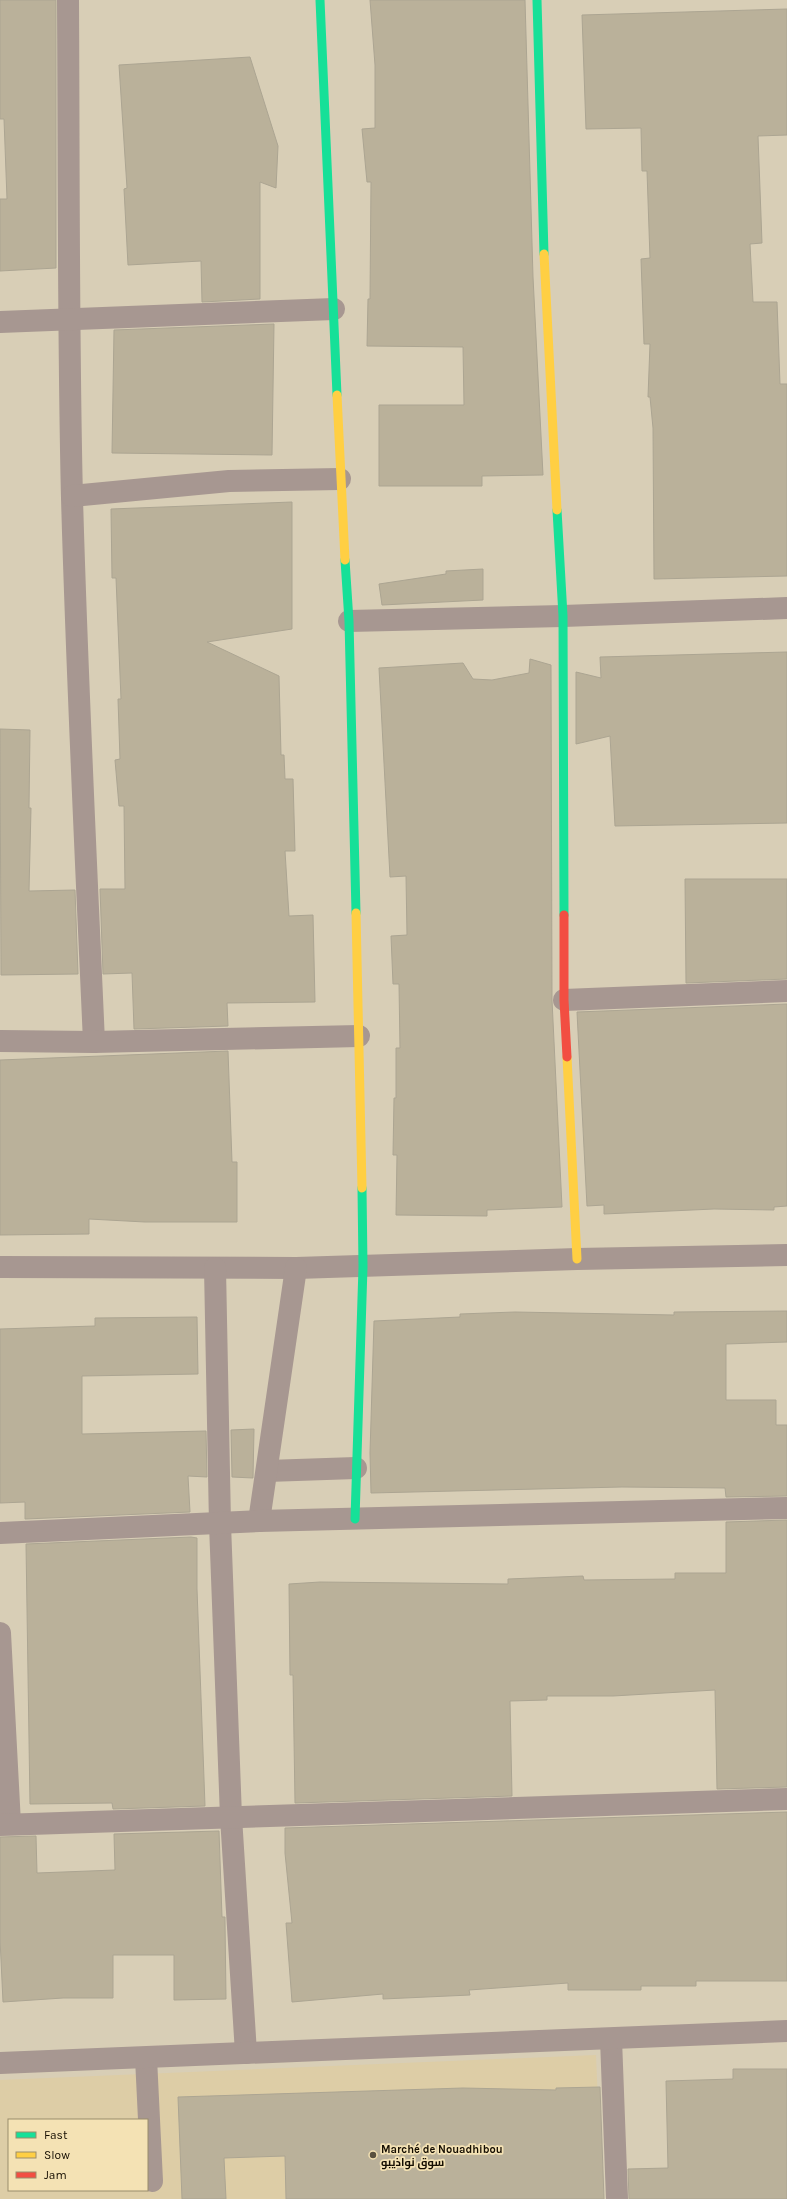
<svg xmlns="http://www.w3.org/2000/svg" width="787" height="2199" viewBox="0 0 787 2199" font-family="Karla,Cairo,sans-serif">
<rect width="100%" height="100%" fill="#d8ceb6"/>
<path fill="#ddcda6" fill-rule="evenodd" d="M 596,2055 L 602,2199 L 0,2199 L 0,2080 ZM 9,2120 L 147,2120 L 147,2190 L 9,2190 Z"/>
<g fill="#bab19a" stroke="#aca592">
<path d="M 0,0 L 56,0 L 56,268 L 0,271 L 0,199 L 7,199 L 4,119 L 0,119 Z"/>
<path d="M 370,0 L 525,0 L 533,277 L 543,475 L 482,476 L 482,486 L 379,486 L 379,405 L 464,405 L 463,347 L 367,346 L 368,299 L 370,299 L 371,182 L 367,182 L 362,129 L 375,128 L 375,65 Z"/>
<path d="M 787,9 L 787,135 L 758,136 L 762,243 L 750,244 L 753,302 L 777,302 L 780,384 L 787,384 L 787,576 L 654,579 L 653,428 L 650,397 L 648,397 L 650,344 L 644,344 L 641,259 L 650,258 L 647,171 L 642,171 L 641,128 L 586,129 L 582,15 Z"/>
<path d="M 250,57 L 278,146 L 276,188 L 260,182 L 260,299 L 202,302 L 201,261 L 128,265 L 124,189 L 127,188 L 119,65 Z"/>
<path d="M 274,324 L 272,455 L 112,453 L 114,330 Z"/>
<path d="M 292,502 L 292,629 L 207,642 L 279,676 L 281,755 L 284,755 L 285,779 L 293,779 L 295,851 L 285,851 L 289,916 L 313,915 L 315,1002 L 227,1003 L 228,1026 L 134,1029 L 132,973 L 103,974 L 100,889 L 125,889 L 124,806 L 119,806 L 115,760 L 120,759 L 118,699 L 121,699 L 116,578 L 112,578 L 111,509 Z"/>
<path d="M 483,569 L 483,600 L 382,605 L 379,584 L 446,574 L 446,571 Z"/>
<path d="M 787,652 L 787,823 L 615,826 L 610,736 L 576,744 L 576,672 L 601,678 L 600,657 Z"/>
<path d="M 530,659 L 551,665 L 552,1000 L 562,1207 L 487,1210 L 487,1216 L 396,1215 L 397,1155 L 393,1155 L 394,1098 L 396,1098 L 396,1048 L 400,1048 L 399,984 L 393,984 L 391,936 L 407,935 L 406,876 L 390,877 L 379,668 L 463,663 L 473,679 L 492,680 L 529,673 Z"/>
<path d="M 0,729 L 30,730 L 29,808 L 31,808 L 29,891 L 75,890 L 78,974 L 1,975 Z"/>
<path d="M 685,879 L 787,879 L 787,979 L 686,983 Z"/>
<path d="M 787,1004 L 787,1206 L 774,1207 L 774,1210 L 714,1209 L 604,1214 L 604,1205 L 587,1206 L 577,1012 Z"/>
<path d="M 228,1051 L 232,1162 L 237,1162 L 237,1222 L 145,1222 L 89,1219 L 89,1234 L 0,1235 L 0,1060 Z"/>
<path d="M 787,1311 L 787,1342 L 726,1344 L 726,1400 L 776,1400 L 776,1425 L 787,1425 L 787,1496 L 726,1497 L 725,1488 L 622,1487 L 371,1493 L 370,1453 L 374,1321 L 460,1317 L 460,1314 L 515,1312 L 674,1315 L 674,1312 Z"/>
<path d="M 197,1317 L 198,1374 L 82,1376 L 82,1434 L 206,1431 L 207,1477 L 188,1476 L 190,1512 L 25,1519 L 25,1502 L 0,1503 L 0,1329 L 95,1326 L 95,1318 Z"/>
<path d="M 254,1429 L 253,1478 L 232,1477 L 231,1430 Z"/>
<path d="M 787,1520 L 787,1787 L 717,1789 L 715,1690 L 613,1696 L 547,1696 L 547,1700 L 510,1701 L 512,1796 L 295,1803 L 293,1675 L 290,1675 L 289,1584 L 320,1582 L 508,1584 L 508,1579 L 583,1576 L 584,1580 L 675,1579 L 675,1573 L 726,1573 L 726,1522 Z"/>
<path d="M 191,1537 L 197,1538 L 197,1589 L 205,1806 L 113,1809 L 112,1803 L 30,1804 L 26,1544 Z"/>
<path d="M 787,1812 L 787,1981 L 696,1981 L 696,1986 L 641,1986 L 641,1990 L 568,1990 L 568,1983 L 469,1990 L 470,1995 L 383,1999 L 383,1994 L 292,2002 L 286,1923 L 292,1923 L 285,1853 L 285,1828 Z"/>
<path d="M 219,1831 L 222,1917 L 225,1917 L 225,1921 L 226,1999 L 174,2000 L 174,1955 L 113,1955 L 113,1998 L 63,1998 L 3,2002 L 0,1939 L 0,1837 L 36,1836 L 37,1873 L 115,1870 L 114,1834 Z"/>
<path d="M 733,2069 L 787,2069 L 787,2199 L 629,2199 L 628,2169 L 668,2168 L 666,2081 L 733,2079 Z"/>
<path d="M 600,2087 L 604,2199 L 286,2199 L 285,2156 L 224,2158 L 226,2199 L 182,2199 L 178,2097 L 463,2088 L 556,2090 L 556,2088 Z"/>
</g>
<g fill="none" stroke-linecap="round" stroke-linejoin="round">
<path stroke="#a79791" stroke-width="22" d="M 146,2058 L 152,2181"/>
<g stroke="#a79791" stroke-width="22">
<path d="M 68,0 C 69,166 68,332 72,498 C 77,679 86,861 94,1042"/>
<path d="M 0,322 L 334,309"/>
<path d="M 72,496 L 229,481 L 340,479"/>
<path d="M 349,621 L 563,616 L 787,608"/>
<path d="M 564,1000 L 787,991"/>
<path d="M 0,1041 L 94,1042 L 359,1036"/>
<path d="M 0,1267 L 296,1268 L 577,1259 L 787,1255"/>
<path d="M 215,1268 L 220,1524 L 231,1817 L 246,2053"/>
<path d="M 267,1471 L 356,1468"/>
<path d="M 259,1521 L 296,1268"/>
<path d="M 0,1533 L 259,1521 L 787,1508"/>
<path d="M 0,1633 L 10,1824"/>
<path d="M 0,1825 L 787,1799"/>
<path d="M 611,2039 L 617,2199"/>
<path d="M 0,2063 L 787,2031"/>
</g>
<g stroke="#16e098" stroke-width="9">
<path d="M 320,0 L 337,395"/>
<path d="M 537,0 L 544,254"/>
<path d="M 557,510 L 563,616 L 564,915"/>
<path d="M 345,560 L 349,621 L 356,913"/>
<path d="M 355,1519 L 363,1267 L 362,1188"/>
</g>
<g stroke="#ffcf43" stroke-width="9">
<path d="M 544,254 L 557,510"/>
<path d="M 337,395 L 345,560"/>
<path d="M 356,913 L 362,1188"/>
<path d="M 567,1057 L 577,1259"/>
</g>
<path stroke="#f24e42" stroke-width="9" d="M 564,915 L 564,1000 L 567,1057"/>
</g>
<circle fill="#595140" stroke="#f4e2b4" stroke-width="1.5" cx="373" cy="2155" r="4"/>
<g text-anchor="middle" stroke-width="3.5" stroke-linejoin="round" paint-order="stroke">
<g font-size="11" font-weight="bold" fill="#140d01" stroke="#f4e2b4" text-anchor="start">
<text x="381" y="2153">Marché de Nouadhibou<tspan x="381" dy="13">سوق نواذيبو</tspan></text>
</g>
</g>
<rect x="8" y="2119" width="140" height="72" fill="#f4e2b4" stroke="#9a8d6c"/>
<rect x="16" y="2132" width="20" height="6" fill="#16e098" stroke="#9a8d6c"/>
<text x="44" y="2139" font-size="12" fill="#140d01">Fast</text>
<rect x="16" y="2152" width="20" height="6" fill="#ffcf43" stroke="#9a8d6c"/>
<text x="44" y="2159" font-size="12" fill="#140d01">Slow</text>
<rect x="16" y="2172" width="20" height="6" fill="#f24e42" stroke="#9a8d6c"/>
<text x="44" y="2179" font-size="12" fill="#140d01">Jam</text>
</svg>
